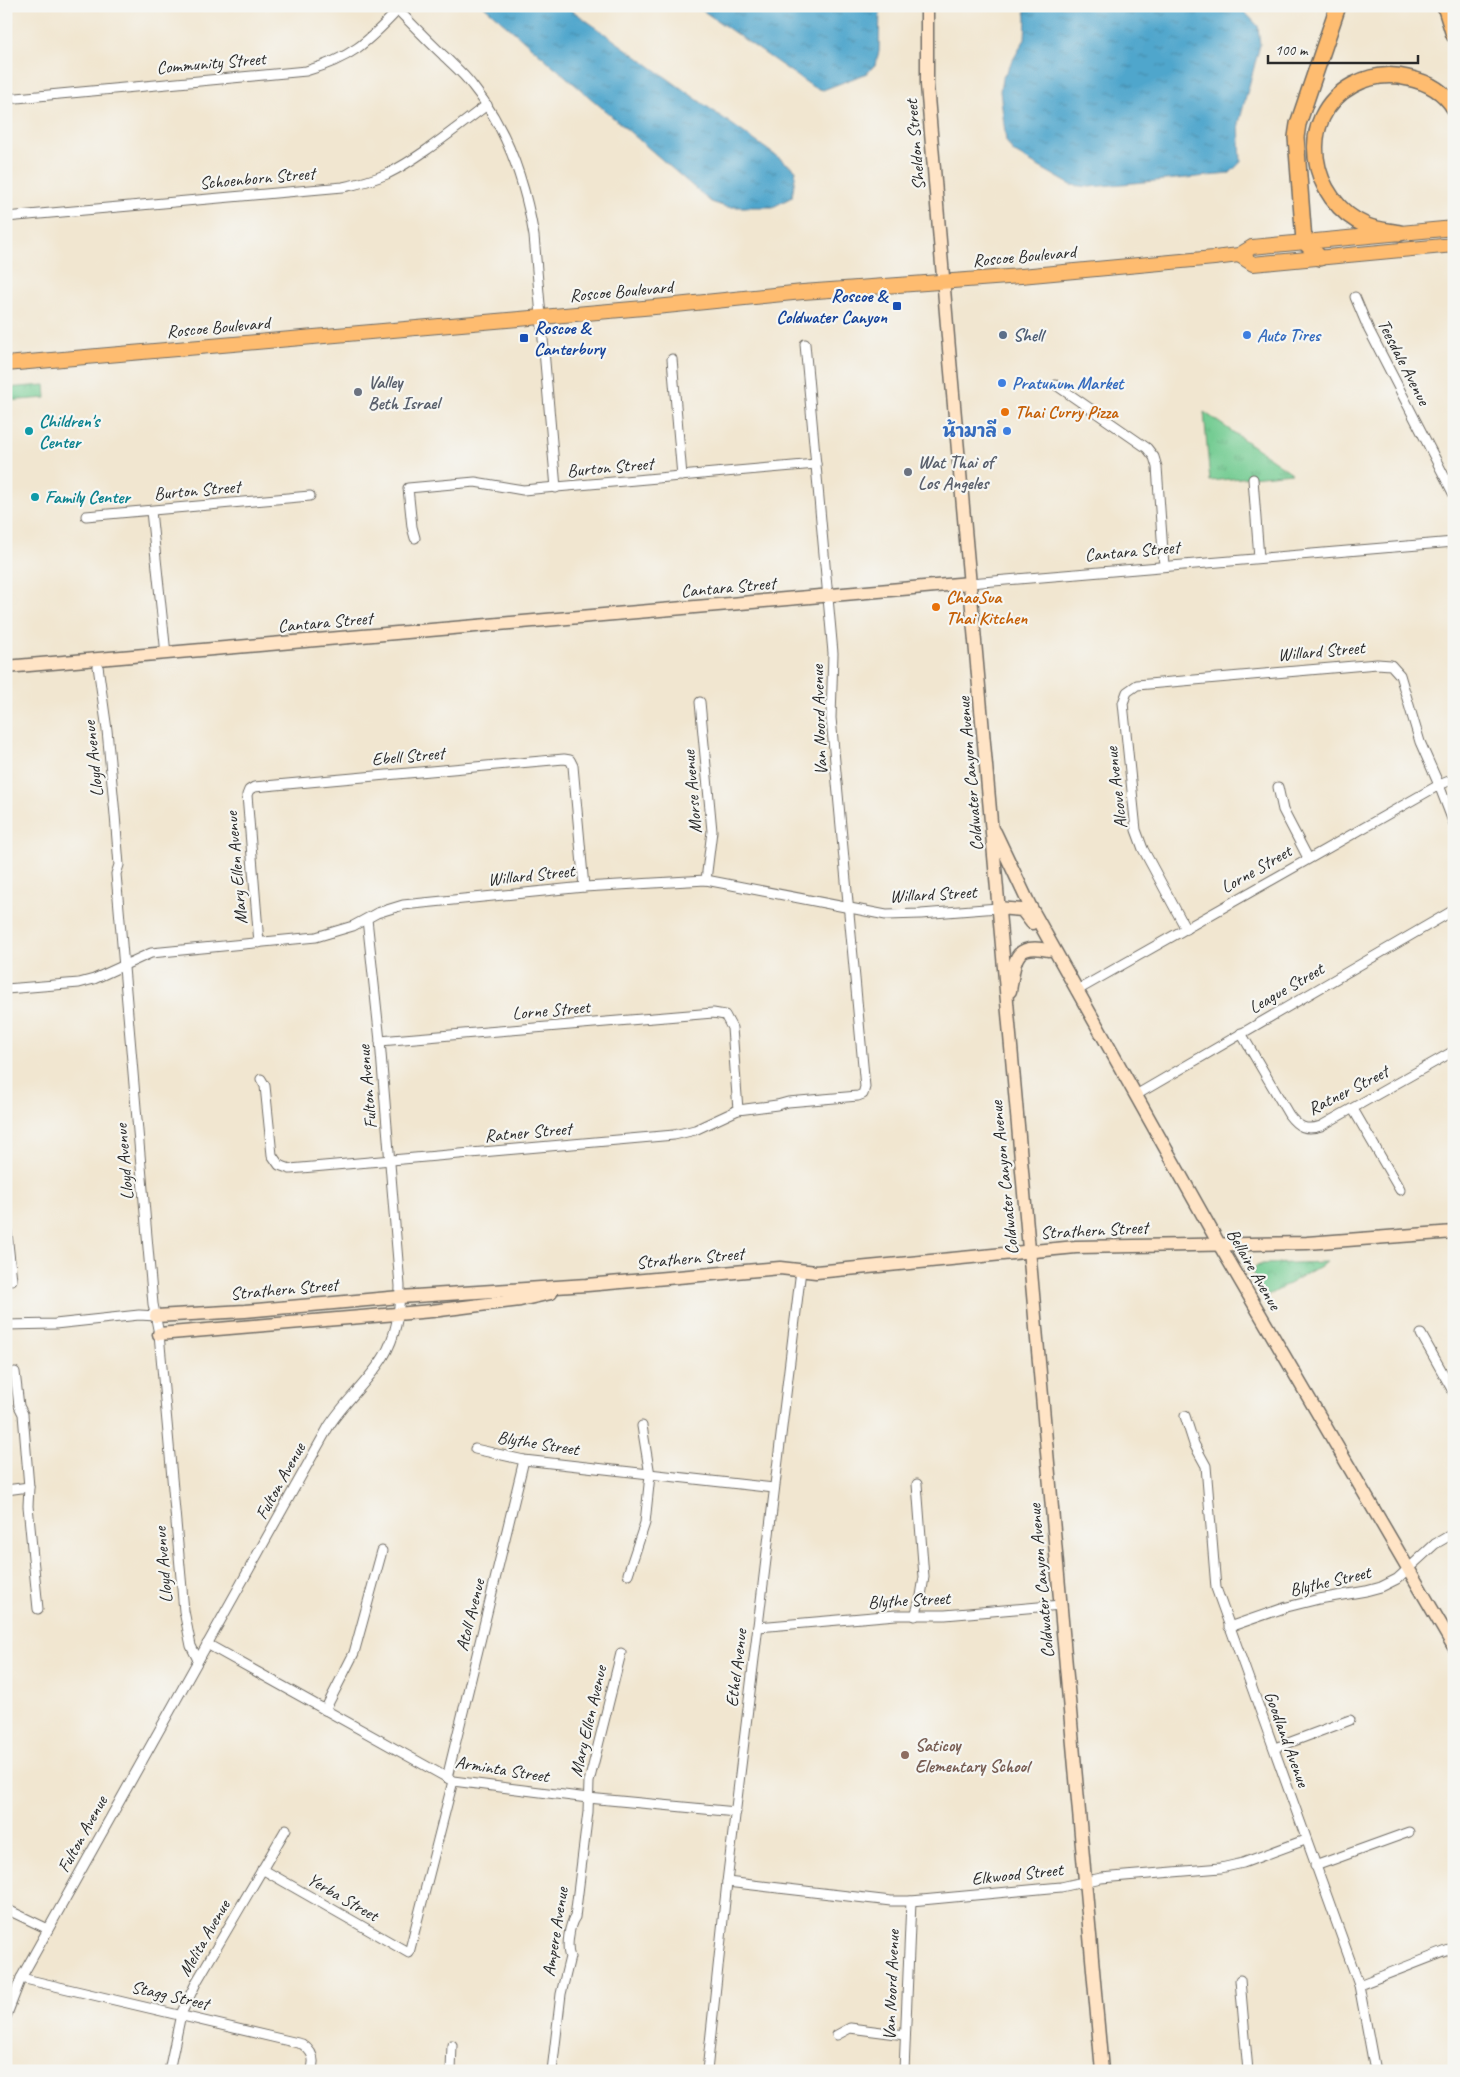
<svg xmlns="http://www.w3.org/2000/svg" width="1460" height="2077" viewBox="0 0 1460 2077" font-family="Caveat,'Playpen Sans Thai',sans-serif">
<defs>
<pattern id="grass-tufts" width="24" height="20" patternUnits="userSpaceOnUse" patternTransform="scale(1.25)"><rect width="24" height="20" fill="#74cc93"/><path d="M3 7l-1-3M5 7V3M7 7l1-3M15 17l-1-3M17 17v-4M19 17l1-3" fill="none" stroke="#65af7f"/></pattern>
<pattern id="park-crowns" width="20" height="18" patternUnits="userSpaceOnUse" patternTransform="scale(1.25)"><rect width="20" height="18" fill="#74cc93"/><path d="M2 6a3 3 0 1 1 6 0M12 15a3 3 0 1 1 6 0" fill="none" stroke="#65af7f"/></pattern>
<pattern id="water-ripples" width="26" height="14" patternUnits="userSpaceOnUse" patternTransform="scale(1.25)"><rect width="26" height="14" fill="#50a6cc"/><path d="M2 4q2-2 4 0t4 0M15 11q2-2 4 0t4 0" fill="none" stroke="#4387a6"/></pattern>
</defs>
<rect width="100%" height="100%" fill="#f6f6f2"/>
<filter id="ink" filterUnits="userSpaceOnUse"><feTurbulence type="fractalNoise" baseFrequency=".02" numOctaves="2"/><feDisplacementMap in="SourceGraphic" scale="10" xChannelSelector="R" yChannelSelector="G"/><feConvolveMatrix kernelMatrix="1 2 1 2 8 2 1 2 1" color-interpolation-filters="sRGB"/></filter>
<filter id="wash" filterUnits="userSpaceOnUse"><feTurbulence type="fractalNoise" baseFrequency=".0096" numOctaves="4" result="noise"/><feDisplacementMap in="SourceGraphic" scale="20" xChannelSelector="R" yChannelSelector="G"/><feGaussianBlur stdDeviation="1.12" result="paint"/><feColorMatrix in="noise" values="0 0 0 0 0 0 0 0 0 0 0 0 0 0 0 0 0 1.4 0 .05"/><feComposite in="paint" operator="in"/></filter>
<g filter="url(#wash)">
<rect width="100%" height="100%" fill="#f1e6d0"/>
<path fill="url(#grass-tufts)" stroke="#507c5f" d="M 1204,412 L 1292,473 L 1210,481 Z"/>
<g fill="url(#park-crowns)" stroke="#507c5f">
<path d="M 45,385 L 46,398 L 6,401 L 6,388 Z"/>
<path d="M 1327,1262 L 1266,1297 L 1253,1274 L 1255,1267 L 1262,1264 Z"/>
</g>
<g fill="url(#water-ripples)" stroke="#3e687c">
<path d="M 484,6 L 566,6 L 796,170 L 792,197 L 773,207 L 726,207 L 711,202 Z"/>
<path d="M 696,6 L 880,6 L 879,52 L 875,65 L 867,73 L 823,90 L 813,87 Z"/>
<path d="M 1024,6 L 1239,6 L 1258,26 L 1260,45 L 1239,123 L 1241,162 L 1229,174 L 1090,187 L 1071,185 L 1013,152 L 1006,141 L 1000,91 L 1002,79 L 1025,39 L 1026,17 Z"/>
</g>
</g>
<g filter="url(#ink)">
<g fill="none" stroke-linecap="round" stroke-linejoin="round">
<defs>
<g id="street">
<path d="M 394,6 C 410,22 426,39 443,55 C 453,65 464,74 472,85 C 507,128 525,182 534,236 L 556,488"/>
<path d="M 6,99 L 306,71 C 351,58 367,43 398,10"/>
<path d="M 6,217 L 343,187 C 358,184 373,180 387,174 C 420,158 457,127 487,105"/>
<path d="M 1355,297 L 1369,330 L 1454,495"/>
<path d="M 672,359 L 682,476"/>
<path d="M 1056,385 L 1147,448 L 1154,457 L 1157,467 L 1164,566"/>
<path d="M 1253,479 L 1259,558"/>
<path d="M 151,511 L 166,654"/>
<path d="M 86,516 L 310,496"/>
<path d="M 415,538 L 412,527 L 408,488 L 475,482 L 523,490 L 816,464"/>
<path d="M 970,583 L 1454,542"/>
<path d="M 97,659 L 107,730 L 115,815 L 119,865 L 116,874 L 148,1248 L 153,1304 L 159,1334 L 184,1611 L 191,1646 L 198,1660"/>
<path d="M 700,702 L 712,831 L 706,880"/>
<path d="M 1278,787 L 1283,810 L 1308,858"/>
<path d="M 1186,929 L 1143,849 L 1136,830 L 1123,703 L 1127,692 L 1137,685 L 1377,664 L 1391,665 L 1400,675 L 1420,742 L 1439,785 L 1454,824"/>
<path d="M 259,943 L 247,795 L 249,790 L 254,787 L 564,759 L 570,760 L 573,766 L 584,887"/>
<path d="M 6,989 L 79,983 L 94,979 L 151,953 L 316,937 L 353,926 L 377,913 L 403,905 L 584,887 L 706,880 L 886,915 L 921,914 L 998,908"/>
<path d="M 1076,991 L 1439,785 L 1454,779"/>
<path d="M 1241,1033 L 1289,1115 C 1298,1127 1306,1131 1321,1126 L 1454,1051"/>
<path d="M 380,1041 L 713,1013 L 725,1015 L 732,1028 L 738,1110"/>
<path d="M 261,1079 L 265,1086 L 272,1155 L 279,1165 L 290,1169 L 674,1135 L 695,1130 L 738,1110 L 777,1105 L 788,1102 L 858,1096 L 863,1094 L 865,1087 L 831,718 L 833,653 L 805,344"/>
<path d="M 1136,1095 L 1454,910"/>
<path d="M 1353,1109 L 1400,1190"/>
<path d="M 6,1224 L 12,1280"/>
<path d="M 6,1325 L 55,1324 L 139,1315 L 156,1316"/>
<path d="M 1421,1334 L 1454,1393"/>
<path d="M 15,1372 L 19,1406 L 23,1414 L 29,1487 L 28,1506 L 38,1609"/>
<path d="M 1185,1416 L 1194,1444 L 1206,1466 L 1216,1588 L 1359,1985 L 1375,2071"/>
<path d="M 475,1449 L 524,1460 L 774,1488"/>
<path d="M 6,1490 L 29,1487"/>
<path d="M 628,1574 L 645,1523 L 650,1475 L 642,1426"/>
<path d="M 915,1616 L 921,1596 L 924,1577 L 917,1484"/>
<path d="M 758,1627 L 896,1615 L 945,1615 L 1061,1605"/>
<path d="M 1229,1627 L 1287,1607 L 1319,1599 L 1366,1591 L 1381,1587 L 1397,1579 L 1435,1544 L 1454,1533"/>
<path d="M 207,1644 L 453,1781 L 588,1798 L 736,1812"/>
<path d="M 325,1710 L 354,1653 L 382,1551"/>
<path d="M 1275,1748 L 1350,1720"/>
<path d="M 447,1778 L 524,1460"/>
<path d="M 1315,1866 L 1409,1832"/>
<path d="M 262,1869 L 409,1953 L 453,1781"/>
<path d="M 727,1882 L 891,1901 L 911,1901 L 1061,1887 L 1101,1878 L 1221,1868 L 1243,1863 L 1305,1840"/>
<path d="M 6,1909 L 48,1929"/>
<path d="M 21,1978 L 302,2044 C 312,2051 316,2059 311,2071"/>
<path d="M 1240,1980 L 1248,2071"/>
<path d="M 1359,1985 L 1454,1948"/>
<path d="M 6,2017 L 21,1978 L 329,1426 C 345,1401 369,1381 384,1356 C 396,1336 400,1309 400,1286 L 380,1041 L 367,919"/>
<path d="M 837,2035 L 850,2028 L 905,2035"/>
<path d="M 169,2071 L 181,2014 L 197,1981 L 286,1829"/>
<path d="M 451,2071 L 452,2045"/>
<path d="M 552,2071 L 561,1994 L 570,1957 C 566,1948 569,1925 575,1917 L 588,1812 L 589,1782 L 621,1653"/>
<path d="M 707,2071 L 727,1882 L 801,1270"/>
<path d="M 904,2071 L 911,1901"/>
</g>
<g id="secondary">
<path d="M 927,6 L 927,85 L 949,349 L 1102,2071"/>
<path d="M 6,667 L 970,583"/>
<path d="M 995,832 L 1030,906 L 1219,1244 L 1454,1647"/>
<path d="M 998,908 L 1022,910 L 1032,923"/>
<path d="M 1010,991 C 1015,963 1012,942 1048,950"/>
<path d="M 156,1316 L 245,1311 L 400,1297 L 587,1285 L 780,1268 L 816,1272 L 1076,1247 L 1307,1243 L 1454,1232"/>
<path d="M 159,1334 L 432,1311 L 520,1300 L 551,1293"/>
</g>
<g id="primary">
<path d="M 1239,255 L 1253,264 L 1454,245"/>
<path d="M 6,364 L 666,306 L 803,292 L 1021,276 L 1214,258 L 1239,255 L 1252,247 L 1454,228"/>
</g>
<g id="highway">
<path d="M 1445,6 L 1454,35"/>
<path d="M 1400,233 C 1390,231 1377,230 1367,226 C 1309,201 1294,117 1353,85 C 1370,76 1389,73 1408,78 C 1427,82 1444,91 1454,108"/>
<path d="M 1320,258 L 1304,241 L 1296,137 L 1298,124 L 1338,6"/>
</g>
</defs>
<use href="#street" stroke="#706c65" stroke-width="11"/>
<use href="#secondary" stroke="#706c65" stroke-width="15"/>
<use href="#primary" stroke="#706c65" stroke-width="16"/>
<use href="#highway" stroke="#706c65" stroke-width="18"/>
<use href="#street" stroke="#fff" stroke-width="9"/>
<use href="#secondary" stroke="#ffe4c6" stroke-width="12"/>
<use href="#primary" stroke="#febc70" stroke-width="14"/>
<use href="#highway" stroke="#febc70" stroke-width="15"/>
</g>
</g>
<g fill="#1a4fb4" stroke="#f6f6f2" stroke-width="2">
<rect x="892" y="301" width="10" height="10" rx="2.5"/>
<rect x="519" y="333" width="10" height="10" rx="2.5"/>
</g>
<circle fill="#5c6f8a" stroke="#f6f6f2" stroke-width="2" cx="1003" cy="335" r="5"/>
<g fill="#3f7fe0" stroke="#f6f6f2" stroke-width="2">
<circle cx="1247" cy="335" r="5"/>
<circle cx="1002" cy="383" r="5"/>
<circle cx="1007" cy="431" r="5"/>
</g>
<g fill="#6b7280" stroke="#f6f6f2" stroke-width="2">
<circle cx="358" cy="392" r="5"/>
<circle cx="908" cy="472" r="5"/>
</g>
<g fill="#e8710a" stroke="#f6f6f2" stroke-width="2">
<circle cx="1005" cy="412" r="5"/>
<circle cx="936" cy="607" r="5"/>
</g>
<g fill="#0f9aa8" stroke="#f6f6f2" stroke-width="2">
<circle cx="29" cy="431" r="5"/>
<circle cx="35" cy="497" r="5"/>
</g>
<circle fill="#8d6e63" stroke="#f6f6f2" stroke-width="2" cx="905" cy="1755" r="5"/>
<g text-anchor="middle" stroke-width="4.5" stroke-linejoin="round" paint-order="stroke">
<g font-size="18" fill="#2b2b2b" stroke="#f6f6f2">
<text transform="translate(211 63) rotate(-5)" y="6">Community Street</text>
<text transform="translate(915 145) rotate(-95)" y="6">Sheldon Street</text>
<text transform="translate(257 178) rotate(-5)" y="6">Schoenborn Street</text>
<text transform="translate(1024 256) rotate(-5)" y="6">Roscoe Boulevard</text>
<text transform="translate(621 291) rotate(-5)" y="6">Roscoe Boulevard</text>
<text transform="translate(218 327) rotate(-5)" y="6">Roscoe Boulevard</text>
<text transform="translate(1404 362) rotate(63)" y="6">Teesdale Avenue</text>
<text transform="translate(610 467) rotate(-5)" y="6">Burton Street</text>
<text transform="translate(197 490) rotate(-5)" y="6">Burton Street</text>
<text transform="translate(1132 551) rotate(-5)" y="6">Cantara Street</text>
<text transform="translate(728 587) rotate(-5)" y="6">Cantara Street</text>
<text transform="translate(325 622) rotate(-5)" y="6">Cantara Street</text>
<text transform="translate(1321 651) rotate(-5)" y="6">Willard Street</text>
<text transform="translate(819 720) rotate(-92)" y="6">Van Noord Avenue</text>
<text transform="translate(408 756) rotate(-5)" y="6">Ebell Street</text>
<text transform="translate(93 759) rotate(-96)" y="6">Lloyd Avenue</text>
<text transform="translate(970 774) rotate(-95)" y="6">Coldwater Canyon Avenue</text>
<text transform="translate(1116 788) rotate(-97)" y="6">Alcove Avenue</text>
<text transform="translate(692 792) rotate(-95)" y="6">Morse Avenue</text>
<text transform="translate(236 868) rotate(-95)" y="6">Mary Ellen Avenue</text>
<text transform="translate(1256 869) rotate(-30)" y="6">Lorne Street</text>
<text transform="translate(531 875) rotate(-6)" y="6">Willard Street</text>
<text transform="translate(933 894) rotate(-3)" y="6">Willard Street</text>
<text transform="translate(1286 988) rotate(-30)" y="6">League Street</text>
<text transform="translate(551 1010) rotate(-5)" y="6">Lorne Street</text>
<text transform="translate(367 1087) rotate(-95)" y="6">Fulton Avenue</text>
<text transform="translate(1348 1090) rotate(-27)" y="6">Ratner Street</text>
<text transform="translate(528 1132) rotate(-5)" y="6">Ratner Street</text>
<text transform="translate(124 1162) rotate(-95)" y="6">Lloyd Avenue</text>
<text transform="translate(1004 1178) rotate(-96)" y="6">Coldwater Canyon Avenue</text>
<text transform="translate(1094 1230) rotate(-3)" y="6">Strathern Street</text>
<text transform="translate(690 1258) rotate(-5)" y="6">Strathern Street</text>
<text transform="translate(1254 1269) rotate(60)" y="6">Bellaire Avenue</text>
<text transform="translate(284 1289) rotate(-5)" y="6">Strathern Street</text>
<text transform="translate(538 1443) rotate(9)" y="6">Blythe Street</text>
<text transform="translate(280 1481) rotate(-61)" y="6">Fulton Avenue</text>
<text transform="translate(163 1565) rotate(-95)" y="6">Lloyd Avenue</text>
<text transform="translate(1041 1581) rotate(-95)" y="6">Coldwater Canyon Avenue</text>
<text transform="translate(1330 1581) rotate(-13)" y="6">Blythe Street</text>
<text transform="translate(909 1600) rotate(-3)" y="6">Blythe Street</text>
<text transform="translate(470 1615) rotate(-76)" y="6">Atoll Avenue</text>
<text transform="translate(736 1668) rotate(-83)" y="6">Ethel Avenue</text>
<text transform="translate(588 1721) rotate(-77)" y="6">Mary Ellen Avenue</text>
<text transform="translate(1287 1739) rotate(70)" y="6">Goodland Avenue</text>
<text transform="translate(502 1769) rotate(9)" y="6">Arminta Street</text>
<text transform="translate(82 1834) rotate(-61)" y="6">Fulton Avenue</text>
<text transform="translate(1017 1874) rotate(-6)" y="6">Elkwood Street</text>
<text transform="translate(343 1897) rotate(30)" y="6">Yerba Street</text>
<text transform="translate(555 1932) rotate(-81)" y="6">Ampere Avenue</text>
<text transform="translate(204 1938) rotate(-60)" y="6">Melita Avenue</text>
<text transform="translate(891 1985) rotate(-88)" y="6">Van Noord Avenue</text>
<text transform="translate(170 1995) rotate(13)" y="6">Stagg Street</text>
</g>
<g font-size="18" font-weight="bold" fill="#164399" stroke="#f6f6f2" text-anchor="end">
<text x="887" y="302">Roscoe &amp;<tspan x="887" dy="21">Coldwater Canyon</tspan></text>
<text x="534" y="334" text-anchor="start">Roscoe &amp;<tspan x="534" dy="21">Canterbury</tspan></text>
</g>
<g font-size="18" font-weight="bold" fill="#4e5e75" stroke="#f6f6f2" text-anchor="start">
<text x="1013" y="341">Shell</text>
</g>
<g font-size="18" font-weight="bold" fill="#366cbe" stroke="#f6f6f2" text-anchor="start">
<text x="1257" y="341">Auto Tires</text>
<text x="1012" y="389">Pratunum Market</text>
<text x="997" y="437" text-anchor="end">น้ามาลี</text>
</g>
<g font-size="18" font-weight="bold" fill="#5b616d" stroke="#f6f6f2" text-anchor="start">
<text x="368" y="388">Valley<tspan x="368" dy="21">Beth Israel</tspan></text>
<text x="918" y="468">Wat Thai of<tspan x="918" dy="21">Los Angeles</tspan></text>
</g>
<g font-size="18" font-weight="bold" fill="#c56008" stroke="#f6f6f2" text-anchor="start">
<text x="1015" y="418">Thai Curry Pizza</text>
<text x="946" y="603">ChaoSua<tspan x="946" dy="21">Thai Kitchen</tspan></text>
</g>
<g font-size="18" font-weight="bold" fill="#0d838f" stroke="#f6f6f2" text-anchor="start">
<text x="39" y="427">Children's<tspan x="39" dy="21">Center</tspan></text>
<text x="45" y="503">Family Center</text>
</g>
<g font-size="18" font-weight="bold" fill="#785e54" stroke="#f6f6f2" text-anchor="start">
<text x="915" y="1751">Saticoy<tspan x="915" dy="21">Elementary School</tspan></text>
</g>
</g>
<rect width="1460" height="2077" fill="none" stroke="#f6f6f2" stroke-width="25"/>
<path d="M1268 55v8h150v-8" fill="none" stroke="#2b2b2b" stroke-width="2.5"/>
<text x="1275" y="55" font-size="15" fill="#2b2b2b" stroke="#f6f6f2" stroke-width="4" paint-order="stroke">100 m</text>
</svg>
